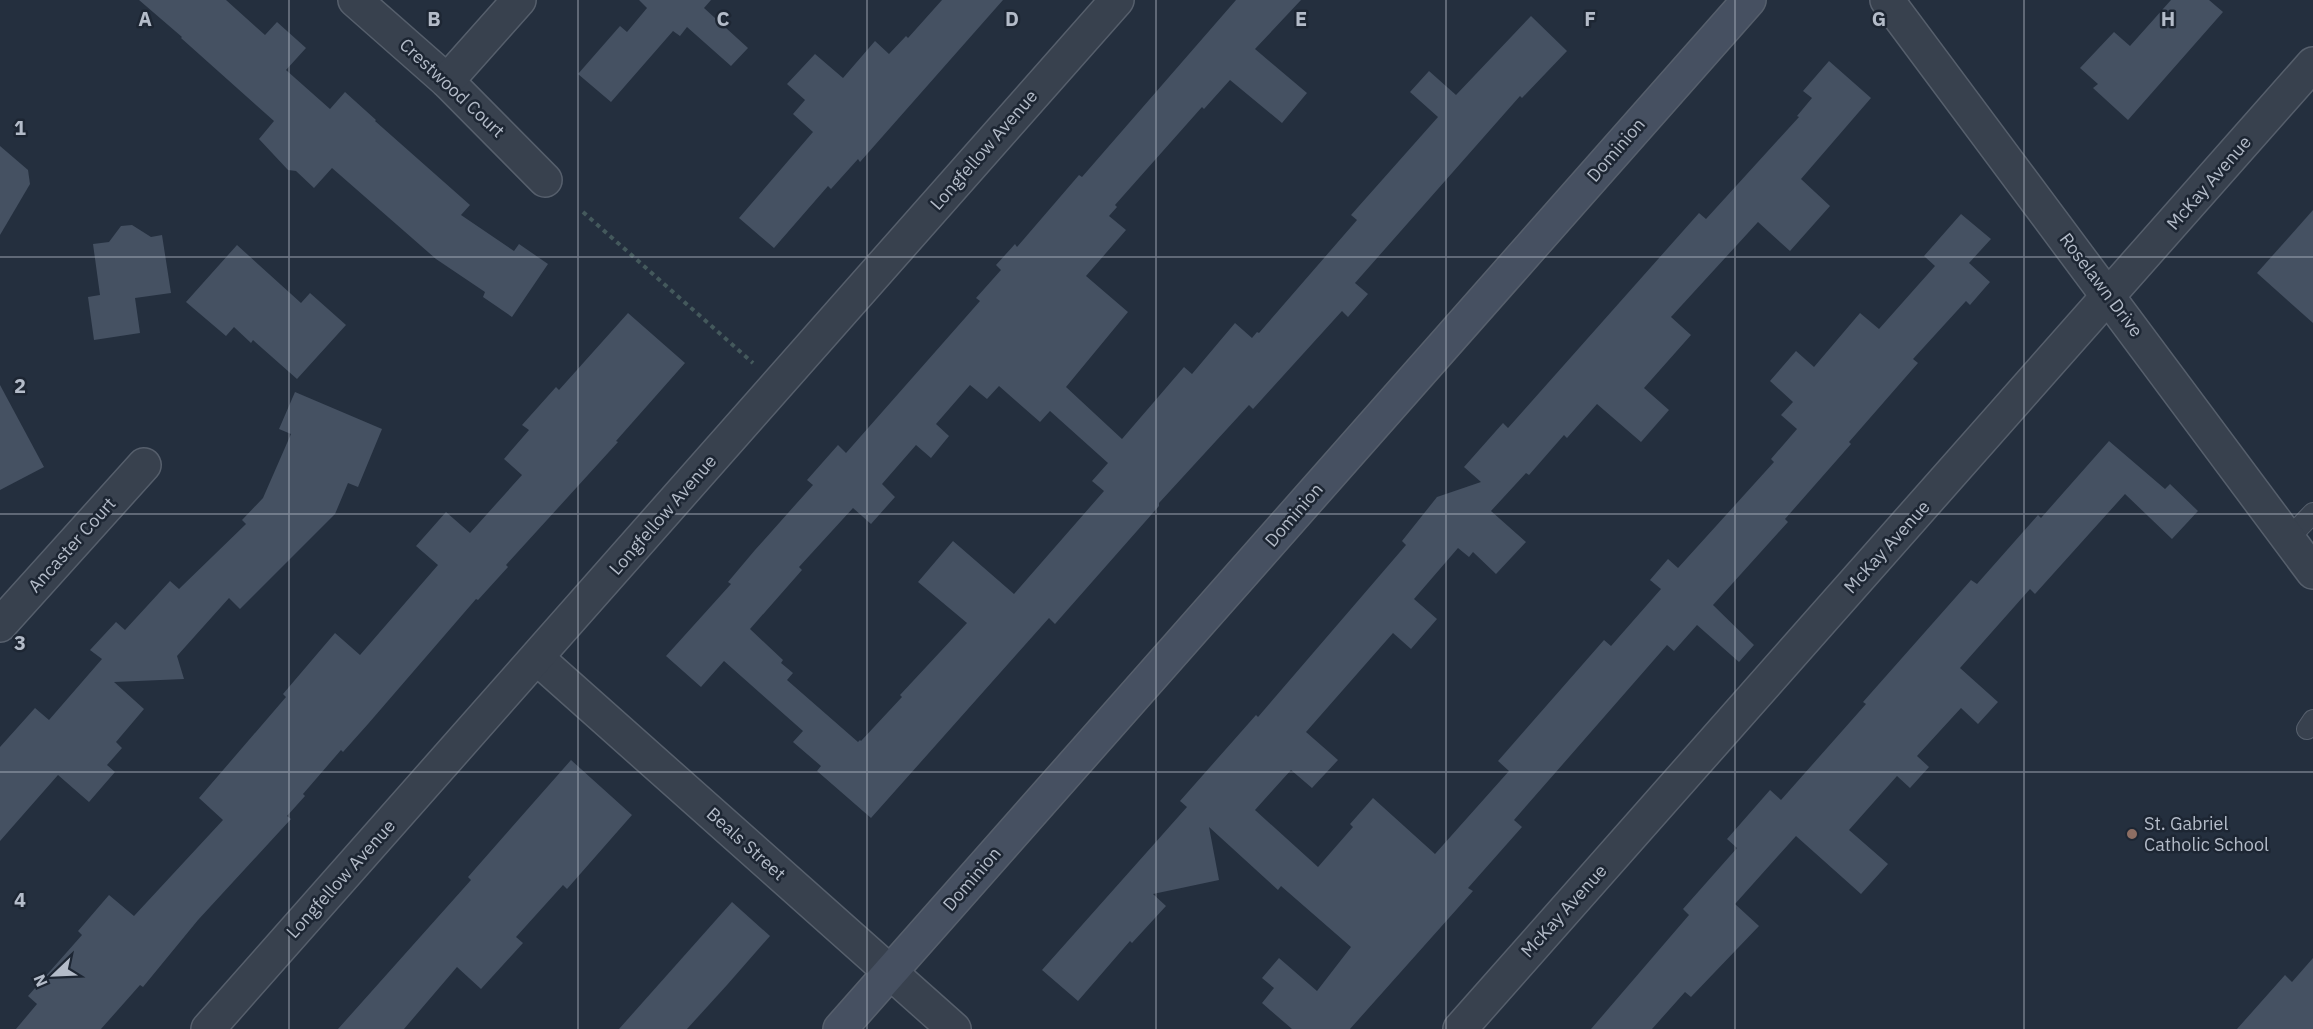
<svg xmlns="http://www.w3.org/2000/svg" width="2313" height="1029" viewBox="0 0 2313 1029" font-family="'IBM Plex Sans',sans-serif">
<rect width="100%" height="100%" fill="#242f3e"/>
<g fill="#455162" fill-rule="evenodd">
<path d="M 139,0 L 226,0 L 265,35 L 277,22 L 306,48 L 286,70 L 330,109 L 345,92 L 376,120 L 375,121 L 470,205 L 461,215 L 514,251 L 519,244 L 548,264 L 512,317 L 483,297 L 485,292 L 436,259 L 332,168 L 314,188 L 296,171 L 288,170 L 259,139 L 274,121 L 181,38 L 182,37 Z"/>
<path d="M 639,0 L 711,0 L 704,8 L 748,48 L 731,66 L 687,27 L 680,36 L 673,31 L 611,102 L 578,74 L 620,26 L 627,32 L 647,8 Z"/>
<path d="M 942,0 L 1003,0 L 860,162 L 858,159 L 831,189 L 828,186 L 774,248 L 739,218 L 813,132 L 793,114 L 805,100 L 787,84 L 815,54 L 843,78 L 875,41 L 889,54 L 906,36 L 908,38 Z"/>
<path d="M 1236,0 L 1301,0 L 1255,49 L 1307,93 L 1282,123 L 1230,80 L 1204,109 L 1202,107 L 1115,205 L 1117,207 L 1109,216 L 1126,230 L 1086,276 L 1128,312 L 1066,387 L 1122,439 L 1184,367 L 1192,374 L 1235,323 L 1252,338 L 1257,332 L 1259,333 L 1357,220 L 1351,215 L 1438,117 L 1410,92 L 1429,71 L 1456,95 L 1531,16 L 1567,51 L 1522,98 L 1520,96 L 1355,283 L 1368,294 L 1348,317 L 1342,311 L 1253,409 L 1249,405 L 1159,503 L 1159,506 L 1055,624 L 1049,618 L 871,818 L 817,771 L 821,766 L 793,742 L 803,731 L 724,661 L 701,687 L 666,656 L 731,584 L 728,582 L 755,550 L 813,485 L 807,480 L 838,445 L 846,453 L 980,301 L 976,298 L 1001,270 L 996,265 L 1015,244 L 1017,247 L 1079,175 L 1082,177 ZM 970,385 L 987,399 L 999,386 L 1040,422 L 1050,411 L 1108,463 L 1092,481 L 1104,491 L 1014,594 L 953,541 L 918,582 L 967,623 L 900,695 L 902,697 L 861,741 L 860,740 L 858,742 L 787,680 L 793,673 L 781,663 L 783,660 L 750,629 L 802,570 L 799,567 L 853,508 L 871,524 L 895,497 L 882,484 L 916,445 L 931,458 L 949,436 L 936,424 Z"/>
<path d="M 2171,0 L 2209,0 L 2223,12 L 2128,120 L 2093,88 L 2098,84 L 2080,68 L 2114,32 L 2130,46 Z"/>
<path d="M 1829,61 L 1871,98 L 1801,179 L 1830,206 L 1790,251 L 1758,222 L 1671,317 L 1691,335 L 1644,388 L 1669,410 L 1641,442 L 1597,404 L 1567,438 L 1564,435 L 1529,475 L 1526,473 L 1491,511 L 1526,542 L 1496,574 L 1473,552 L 1469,557 L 1458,548 L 1414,599 L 1437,619 L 1411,649 L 1393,633 L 1306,732 L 1338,760 L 1312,788 L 1291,770 L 1255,810 L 1318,867 L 1353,827 L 1350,824 L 1373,798 L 1435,854 L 1509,771 L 1498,761 L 1604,640 L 1611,646 L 1661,589 L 1650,580 L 1668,559 L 1678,568 L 1774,462 L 1771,459 L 1797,429 L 1781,415 L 1793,402 L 1770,381 L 1796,351 L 1814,367 L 1860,313 L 1879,329 L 1935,266 L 1924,256 L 1961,214 L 1991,239 L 1969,263 L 1990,282 L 1970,305 L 1966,301 L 1913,359 L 1918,363 L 1849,442 L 1851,444 L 1785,519 L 1788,522 L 1713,605 L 1754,645 L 1739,662 L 1697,625 L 1674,651 L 1667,645 L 1514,820 L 1522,827 L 1468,888 L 1473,891 L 1350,1029 L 1292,1029 L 1262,1003 L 1274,988 L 1262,978 L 1279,958 L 1317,991 L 1351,947 L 1281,886 L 1278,890 L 1209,827 L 1219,880 L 1153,894 L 1166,906 L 1132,943 L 1130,941 L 1078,1001 L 1042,970 L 1187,807 L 1180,801 L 1256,715 L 1258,717 L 1406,545 L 1402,541 L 1437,497 L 1481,482 L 1464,467 L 1503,423 L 1508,428 L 1699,213 L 1706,219 L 1799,117 L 1797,116 L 1812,98 L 1803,91 Z"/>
<path d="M 0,146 L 28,170 L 30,184 L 0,235 Z"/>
<path d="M 2313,210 L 2313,323 L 2257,273 Z"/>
<path d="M 132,225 L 151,237 L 162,235 L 171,293 L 135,298 L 140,333 L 94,340 L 88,297 L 100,295 L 93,244 L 109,242 L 121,226 Z"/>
<path d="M 237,245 L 301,303 L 310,293 L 346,325 L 297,379 L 253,340 L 251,343 L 234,327 L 226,336 L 186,302 Z"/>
<path d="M 628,313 L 685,363 L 616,441 L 618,442 L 506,565 L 508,567 L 478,600 L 476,599 L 368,724 L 343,752 L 341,750 L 303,794 L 305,796 L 287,816 L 291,819 L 198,920 L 143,987 L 140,985 L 101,1029 L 16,1029 L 37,1004 L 28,996 L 82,935 L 78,931 L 109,895 L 134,916 L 223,820 L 199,798 L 286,697 L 283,694 L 335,633 L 360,655 L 438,565 L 416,546 L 446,512 L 470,533 L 522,475 L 504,459 L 529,430 L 522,425 L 556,387 L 559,390 Z"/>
<path d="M 0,385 L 44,467 L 0,490 Z"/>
<path d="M 295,392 L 382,429 L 358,487 L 348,483 L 335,514 L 240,609 L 229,598 L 177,656 L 184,679 L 114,682 L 144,709 L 116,742 L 122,748 L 107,765 L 115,772 L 89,802 L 58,775 L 0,841 L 0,747 L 35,708 L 49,720 L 102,659 L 90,650 L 116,622 L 125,630 L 170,581 L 179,589 L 246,524 L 242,520 L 263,498 L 291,434 L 279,429 Z"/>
<path d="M 2109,441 L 2165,489 L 2170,484 L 2198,511 L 2172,539 L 2125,494 L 2035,594 L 2030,589 L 1960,668 L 1998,702 L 1978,724 L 1961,708 L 1917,756 L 1929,767 L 1910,788 L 1897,776 L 1849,830 L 1888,864 L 1861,894 L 1796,836 L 1735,904 L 1759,926 L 1691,997 L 1685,992 L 1652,1029 L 1591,1029 L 1689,915 L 1683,909 L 1737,848 L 1727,839 L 1770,790 L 1781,800 L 1866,704 L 1863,702 L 1971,580 L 1977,584 L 2038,515 L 2041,518 Z"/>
<path d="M 571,760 L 632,815 L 567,889 L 563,885 L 516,937 L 523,943 L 481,989 L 457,967 L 404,1029 L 338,1029 L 471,880 L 468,877 Z"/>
<path d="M 732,902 L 770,936 L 727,985 L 687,1029 L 619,1029 Z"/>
<path d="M 2313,958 L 2313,1029 L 2237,1029 L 2285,975 L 2292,982 Z"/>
</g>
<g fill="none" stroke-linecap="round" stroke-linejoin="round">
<defs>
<g id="lane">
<path d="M 2288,539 L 2313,513"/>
<path d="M 2307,729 L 2313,720"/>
</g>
<g id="street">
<path d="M 355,0 L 447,81 L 545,180"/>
<path d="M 1887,0 L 2313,572"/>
<path d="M 447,81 L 519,0"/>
<path d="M 0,625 L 144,465"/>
<path d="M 537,658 L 954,1029"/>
<path d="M 208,1029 L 1117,0"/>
<path d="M 1460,1029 L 2313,64"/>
</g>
<path id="secondary" d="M 840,1029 L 1749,0"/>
</defs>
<use href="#lane" stroke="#565f6c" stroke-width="22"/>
<use href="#street" stroke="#565f6c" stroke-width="36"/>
<use href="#secondary" stroke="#565f6c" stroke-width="36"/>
<path stroke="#44595c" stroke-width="4" stroke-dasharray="4.5 4.5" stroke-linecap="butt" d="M 583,212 L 753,363"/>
<use href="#lane" stroke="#38414e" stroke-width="20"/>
<use href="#street" stroke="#38414e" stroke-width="33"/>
<use href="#secondary" stroke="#465061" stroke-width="33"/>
</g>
<path fill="none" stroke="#b4bcc9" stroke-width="1.5" stroke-opacity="0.55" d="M 289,0 L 289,1029M 578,0 L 578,1029M 867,0 L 867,1029M 1156,0 L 1156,1029M 1446,0 L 1446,1029M 1735,0 L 1735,1029M 2024,0 L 2024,1029M 0,257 L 2313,257M 0,514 L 2313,514M 0,772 L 2313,772"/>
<circle fill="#8d6e63" stroke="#1d2633" stroke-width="2" cx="2132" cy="834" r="6"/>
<g text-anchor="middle" stroke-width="5" stroke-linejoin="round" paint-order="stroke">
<g font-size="18" fill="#b4bcc9" stroke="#1d2633">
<text transform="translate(452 88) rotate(43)" y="6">Crestwood Court</text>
<text transform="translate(984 150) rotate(-49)" y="6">Longfellow Avenue</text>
<text transform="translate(1616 150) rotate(-49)" y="6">Dominion</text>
<text transform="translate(2209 183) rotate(-49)" y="6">McKay Avenue</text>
<text transform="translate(2101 285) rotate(53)" y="6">Roselawn Drive</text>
<text transform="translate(663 515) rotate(-49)" y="6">Longfellow Avenue</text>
<text transform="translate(1294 515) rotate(-49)" y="6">Dominion</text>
<text transform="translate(72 545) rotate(-48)" y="6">Ancaster Court</text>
<text transform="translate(1887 547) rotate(-48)" y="6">McKay Avenue</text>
<text transform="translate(746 844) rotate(42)" y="6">Beals Street</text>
<text transform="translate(341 879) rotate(-48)" y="6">Longfellow Avenue</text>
<text transform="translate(972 879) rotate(-49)" y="6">Dominion</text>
<text transform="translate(1564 911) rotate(-48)" y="6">McKay Avenue</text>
</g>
<g font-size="18" fill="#b4bcc9" stroke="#1d2633" text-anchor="start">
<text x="2144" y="830">St. Gabriel<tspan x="2144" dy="21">Catholic School</tspan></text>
</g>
</g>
<g font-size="20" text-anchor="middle" font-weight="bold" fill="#b4bcc9" stroke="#1d2633" stroke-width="5" stroke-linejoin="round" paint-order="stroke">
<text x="145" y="26">A</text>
<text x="434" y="26">B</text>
<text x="723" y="26">C</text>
<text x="1012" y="26">D</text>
<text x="1301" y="26">E</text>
<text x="1590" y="26">F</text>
<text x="1879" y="26">G</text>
<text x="2168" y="26">H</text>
<text x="20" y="135">1</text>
<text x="20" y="393">2</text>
<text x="20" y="650">3</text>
<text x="20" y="907">4</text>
</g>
<g transform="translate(54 975) rotate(247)" stroke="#1d2633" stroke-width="4.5" paint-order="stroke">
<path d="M0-4.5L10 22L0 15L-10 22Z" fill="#b4bcc9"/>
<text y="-9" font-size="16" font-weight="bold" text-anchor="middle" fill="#b4bcc9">N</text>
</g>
</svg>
